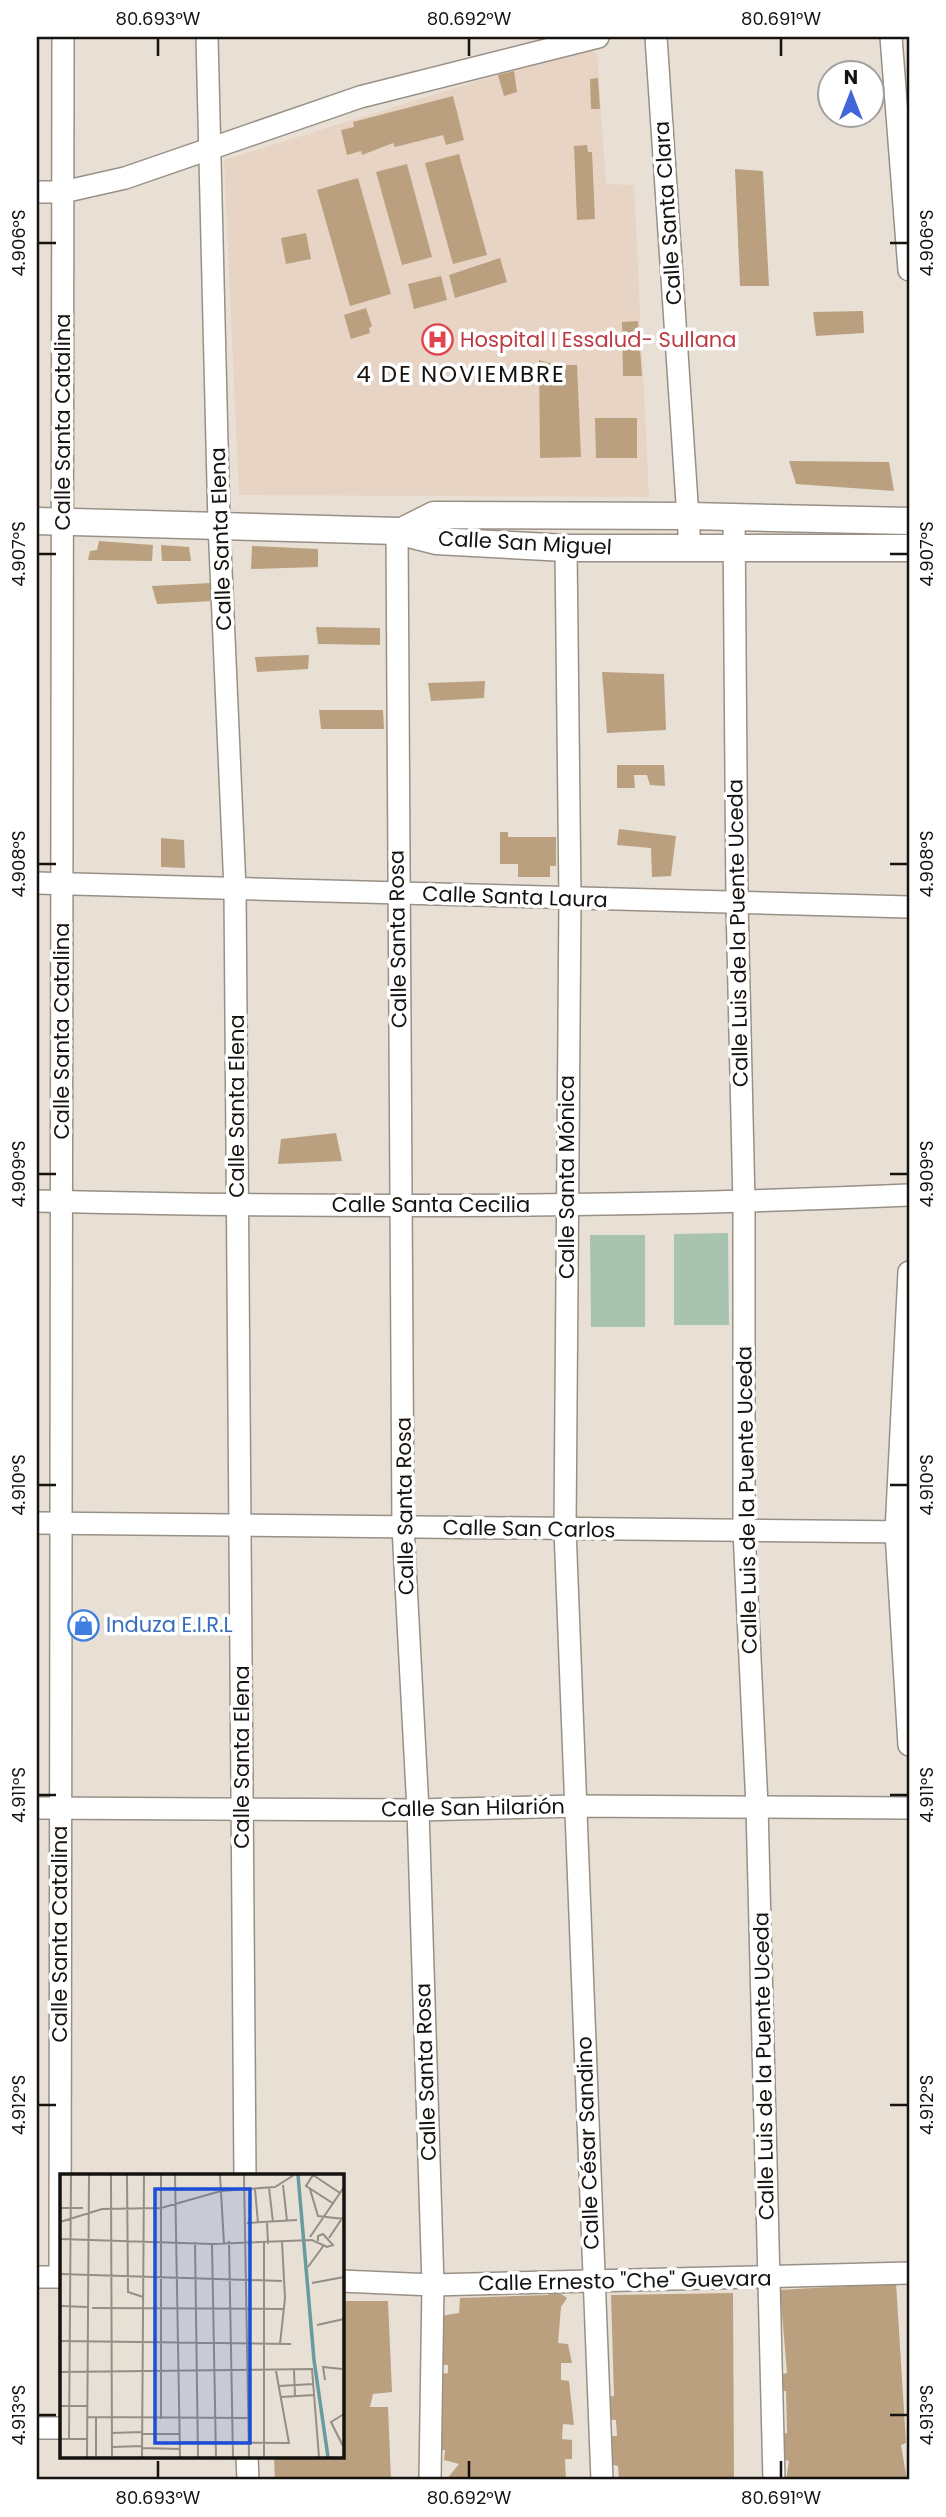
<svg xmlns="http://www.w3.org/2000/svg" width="946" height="2517" viewBox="0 0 946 2517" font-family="Poppins,sans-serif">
<rect width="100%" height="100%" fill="#e8e0d5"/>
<path fill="#e7d4c4" d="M 583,48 L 597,53 L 606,184 L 634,185 L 649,497 L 239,495 L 224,160 Z"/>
<g fill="#a8c3b0">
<path d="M 728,1233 L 729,1325 L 674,1325 L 674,1234 Z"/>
<path d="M 590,1235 L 645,1235 L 645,1327 L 591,1327 Z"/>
</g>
<g fill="#baa07f">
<path d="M 514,71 L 517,92 L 504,96 L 498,75 Z"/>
<path d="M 598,78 L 600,109 L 591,109 L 590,79 Z"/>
<path d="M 453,96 L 464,140 L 446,145 L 443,135 L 395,147 L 393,143 L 362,155 L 361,151 L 347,155 L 341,130 L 354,127 L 353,122 Z"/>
<path d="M 587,145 L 588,152 L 592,152 L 595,219 L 577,220 L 574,146 Z"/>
<path d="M 459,154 L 487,255 L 453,264 L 425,163 Z"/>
<path d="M 407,164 L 432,257 L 402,265 L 376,172 Z"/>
<path d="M 735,169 L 763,171 L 769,286 L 740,286 Z"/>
<path d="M 358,178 L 391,294 L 350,306 L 317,190 Z"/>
<path d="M 306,233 L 311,259 L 286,264 L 281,238 Z"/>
<path d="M 500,258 L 507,282 L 455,298 L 449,275 Z"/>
<path d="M 441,276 L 447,300 L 414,309 L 408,284 Z"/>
<path d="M 366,308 L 372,326 L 369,328 L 370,333 L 351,339 L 344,315 Z"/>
<path d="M 863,311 L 864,333 L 816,336 L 813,312 Z"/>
<path d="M 638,321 L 642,376 L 623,376 L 622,322 Z"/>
<path d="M 539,360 L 556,365 L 577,365 L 581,457 L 540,458 Z"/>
<path d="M 595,418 L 637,418 L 637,458 L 596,458 Z"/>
<path d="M 789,461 L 889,462 L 894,491 L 796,484 Z"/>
<path d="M 99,541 L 153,545 L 152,561 L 88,560 L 90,551 L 97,550 Z"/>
<path d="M 161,545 L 189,547 L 191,561 L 162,561 Z"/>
<path d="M 252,546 L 318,549 L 318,567 L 251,569 Z"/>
<path d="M 211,583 L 214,601 L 157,604 L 152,586 Z"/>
<path d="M 316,627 L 380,628 L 380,645 L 318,644 Z"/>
<path d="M 309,655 L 308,669 L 257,672 L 255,657 Z"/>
<path d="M 602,672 L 664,674 L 666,730 L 607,733 Z"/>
<path d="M 485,681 L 484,698 L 431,701 L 428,683 Z"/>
<path d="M 319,710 L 383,710 L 384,729 L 321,729 Z"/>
<path d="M 617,765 L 664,765 L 665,786 L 650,785 L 647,775 L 634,775 L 635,788 L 617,788 Z"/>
<path d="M 619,829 L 676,836 L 671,876 L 652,877 L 651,848 L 617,845 Z"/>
<path d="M 500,832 L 508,832 L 508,837 L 556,837 L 556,866 L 550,866 L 550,877 L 518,877 L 518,864 L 500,864 Z"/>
<path d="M 161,838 L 184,840 L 185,868 L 161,867 Z"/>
<path d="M 336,1133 L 342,1161 L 278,1164 L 281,1139 Z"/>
<path d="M 896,2283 L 906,2443 L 901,2445 L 907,2480 L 786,2480 L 789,2461 L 782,2459 L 782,2434 L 787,2433 L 786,2391 L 777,2391 L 777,2376 L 787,2373 L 780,2290 Z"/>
<path d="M 551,2287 L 567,2298 L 561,2307 L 558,2343 L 568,2344 L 572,2363 L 561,2363 L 561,2380 L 569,2381 L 574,2425 L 563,2424 L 562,2439 L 572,2440 L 572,2459 L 565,2459 L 566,2480 L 446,2480 L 459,2464 L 444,2460 L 445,2450 L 435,2450 L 435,2442 L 442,2437 L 439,2374 L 448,2373 L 448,2365 L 441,2365 L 440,2316 L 459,2313 L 460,2298 L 548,2295 Z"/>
<path d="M 733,2293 L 734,2480 L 619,2480 L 618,2466 L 610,2464 L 607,2436 L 617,2436 L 616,2420 L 605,2419 L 604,2397 L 614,2396 L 611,2295 Z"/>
<path d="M 341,2301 L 388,2301 L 392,2392 L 373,2394 L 370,2407 L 388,2407 L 391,2480 L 275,2480 L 274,2456 L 341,2456 Z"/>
</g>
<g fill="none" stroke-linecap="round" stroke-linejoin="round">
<defs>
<g id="minor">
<path d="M 207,37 L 219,524 L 235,889 L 245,2176"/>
<path d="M 656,37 L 690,548"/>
<path d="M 891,37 L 909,270"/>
<path d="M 37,192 L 63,192 L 125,178 L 360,97 L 598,37"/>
<path d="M 734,519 L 737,903 L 744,1203 L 744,1531 L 757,1806 L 774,2480"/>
<path d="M 397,531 L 403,1527 L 418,1810 L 433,2285 L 430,2480"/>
<path d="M 566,548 L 570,899 L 565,1529 L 602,2480"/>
<path d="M 37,883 L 909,907"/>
<path d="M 37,1201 C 327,1208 619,1208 909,1195"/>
<path d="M 909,1272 L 896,1532 L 909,1745"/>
<path d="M 37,1523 L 909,1532"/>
<path d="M 37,1808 L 418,1810 L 574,1806 L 909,1808"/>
<path d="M 37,2277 L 61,2277"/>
<path d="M 60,2277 L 63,37"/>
<path d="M 341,2281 L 433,2285 L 909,2273"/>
<path d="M 37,2428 L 61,2428"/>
<path d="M 247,2456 L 248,2480"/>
</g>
<g id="tertiary">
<path d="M 37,521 L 397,531 L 436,541 L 566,548 L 909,548"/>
<path d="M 402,531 L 434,515 L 689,516 L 909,521"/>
</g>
</defs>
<use href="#minor" stroke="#989086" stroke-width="24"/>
<use href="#tertiary" stroke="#989086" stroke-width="29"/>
<use href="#minor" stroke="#fff" stroke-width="21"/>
<use href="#tertiary" stroke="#fff" stroke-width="26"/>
</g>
<path fill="none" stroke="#15120f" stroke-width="2.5" d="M 158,38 L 158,56M 469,38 L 469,56M 781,38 L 781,56M 38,243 L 56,243M 890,243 L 908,243M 38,554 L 56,554M 890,554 L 908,554M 38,864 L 56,864M 890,864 L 908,864M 38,1174 L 56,1174M 890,1174 L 908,1174M 38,1485 L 56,1485M 890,1485 L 908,1485M 38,1795 L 56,1795M 890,1795 L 908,1795M 38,2105 L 56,2105M 890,2105 L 908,2105M 38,2415 L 56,2415M 890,2415 L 908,2415M 158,2461 L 158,2478M 469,2461 L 469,2478M 781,2461 L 781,2478"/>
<defs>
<symbol id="hospital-ring" viewBox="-11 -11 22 22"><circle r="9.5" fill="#fff" stroke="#e0444e" stroke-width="1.5"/><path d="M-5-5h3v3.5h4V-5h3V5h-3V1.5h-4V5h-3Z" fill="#e0444e"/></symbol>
<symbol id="shop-ring" viewBox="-11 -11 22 22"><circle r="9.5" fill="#fff" stroke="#3f7fe0" stroke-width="1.5"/><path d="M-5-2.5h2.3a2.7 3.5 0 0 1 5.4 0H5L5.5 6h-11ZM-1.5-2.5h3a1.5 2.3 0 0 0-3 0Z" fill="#3f7fe0"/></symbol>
</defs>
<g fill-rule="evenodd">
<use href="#hospital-ring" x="420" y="322" width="35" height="35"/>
<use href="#shop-ring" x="66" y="1608" width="35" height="35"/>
</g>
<g text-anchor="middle" stroke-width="7" stroke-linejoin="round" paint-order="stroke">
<g font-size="21" fill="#15120f" stroke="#fff">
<text transform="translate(668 213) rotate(-94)" y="7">Calle Santa Clara</text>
<text transform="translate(63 422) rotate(-90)" y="7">Calle Santa Catalina</text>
<text transform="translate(221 539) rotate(-92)" y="7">Calle Santa Elena</text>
<text transform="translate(525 543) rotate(3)" y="7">Calle San Miguel</text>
<text transform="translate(515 897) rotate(2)" y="7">Calle Santa Laura</text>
<text transform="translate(738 933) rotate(-91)" y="7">Calle Luis de la Puente Uceda</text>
<text transform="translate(398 939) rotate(-91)" y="7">Calle Santa Rosa</text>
<text transform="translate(62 1031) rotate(-90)" y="7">Calle Santa Catalina</text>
<text transform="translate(237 1106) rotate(-90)" y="7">Calle Santa Elena</text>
<text transform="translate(567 1177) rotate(-90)" y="7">Calle Santa Mónica</text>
<text x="431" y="1212">Calle Santa Cecilia</text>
<text transform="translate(747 1500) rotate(-91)" y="7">Calle Luis de la Puente Uceda</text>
<text transform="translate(405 1506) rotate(-91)" y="7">Calle Santa Rosa</text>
<text transform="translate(529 1529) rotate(1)" y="7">Calle San Carlos</text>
<text transform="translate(242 1757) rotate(-90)" y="7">Calle Santa Elena</text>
<text transform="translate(473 1808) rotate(-1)" y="7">Calle San Hilarión</text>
<text transform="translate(60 1934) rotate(-90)" y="7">Calle Santa Catalina</text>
<text transform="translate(764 2066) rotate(-91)" y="7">Calle Luis de la Puente Uceda</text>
<text transform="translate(426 2072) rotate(-92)" y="7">Calle Santa Rosa</text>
<text transform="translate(588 2143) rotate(-92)" y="7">Calle César Sandino</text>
<text transform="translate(625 2281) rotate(-1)" y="7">Calle Ernesto "Che" Guevara</text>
</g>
<g font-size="21" fill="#be3a42" stroke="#fff" text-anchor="start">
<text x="460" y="347">Hospital I Essalud- Sullana</text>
</g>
<g font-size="21" fill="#366cbe" stroke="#fff" text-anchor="start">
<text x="106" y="1632">Induza E.I.R.L</text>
</g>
<g font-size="23" letter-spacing="2" fill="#15120f" stroke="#fff">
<text x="461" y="382">4 DE NOVIEMBRE</text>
</g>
</g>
<g transform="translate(60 2174)">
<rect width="284" height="284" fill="#e8e0d5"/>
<path fill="none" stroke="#689b9f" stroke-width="3.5" d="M 238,1 L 254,186 L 268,283"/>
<path fill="none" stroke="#948e86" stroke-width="2" d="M 51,1 L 52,283M 67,1 L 68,118 L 83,123M 115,1 L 120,283M 160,1 L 164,70M 184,1 L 189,283M 253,1 L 246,12 L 274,30M 253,1 L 280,19M 223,11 L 227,47M 209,14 L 213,48M 195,15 L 198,49M 250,15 L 258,42 L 284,45M 115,16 L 153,15M 0,34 L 23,34M 0,48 L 42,35 L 101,34 L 161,17 L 215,13 L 234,1M 207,48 L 208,70M 187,49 L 237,46M 250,63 L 284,13M 269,64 L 283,43M 0,65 L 152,70 L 252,66 L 267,73 L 273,71 L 263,60 L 258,62 L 258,67M 169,67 L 173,283M 135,68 L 138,283M 204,69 L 204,283M 152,70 L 156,283M 248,93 L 264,71M 0,100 L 222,107M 252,109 L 284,103M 0,132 L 28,133M 32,134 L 223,135M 257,151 L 284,145M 0,167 L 231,170M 220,170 L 225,124 L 222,68M 234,196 L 235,222M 0,198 L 252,195 L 259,283M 265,206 L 263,193 L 282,195M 219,212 L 253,210M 221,223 L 254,221M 0,232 L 27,232M 27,243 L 188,244M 101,245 L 101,1M 51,259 L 82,258M 82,260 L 120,260M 0,265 L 27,265M 9,265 L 11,1M 120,268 L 229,269 L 216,197M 283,272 L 271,248 L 284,240M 52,273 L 82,272M 82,274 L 120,275M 27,283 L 29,1M 36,283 L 36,243M 82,283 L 84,1"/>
<path fill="#1d4ed8" fill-opacity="0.15" stroke="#1d4ed8" stroke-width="3.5" d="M 95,15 L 190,15 L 190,269 L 95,269 Z"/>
<rect width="284" height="284" fill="none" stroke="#15120f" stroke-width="3.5"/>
</g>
<rect width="946" height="2517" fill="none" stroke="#ffffff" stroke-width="77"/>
<g transform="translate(851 94)"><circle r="33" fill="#ffffff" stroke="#a1a09f" stroke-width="2"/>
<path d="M0-5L12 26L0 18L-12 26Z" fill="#4266d9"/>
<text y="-10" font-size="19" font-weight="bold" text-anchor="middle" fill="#15120f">N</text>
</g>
<rect x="38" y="38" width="870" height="2440" fill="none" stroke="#15120f" stroke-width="2.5"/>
<g font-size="18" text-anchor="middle" fill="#15120f">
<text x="158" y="25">80.693°W</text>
<text x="469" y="25">80.692°W</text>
<text x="781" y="25">80.691°W</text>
<text transform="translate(19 243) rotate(-90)" y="6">4.906°S</text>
<text transform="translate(927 243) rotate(-90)" y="6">4.906°S</text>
<text transform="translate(19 554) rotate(-90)" y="6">4.907°S</text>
<text transform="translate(927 554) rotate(-90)" y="6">4.907°S</text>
<text transform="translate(19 864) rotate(-90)" y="6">4.908°S</text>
<text transform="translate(927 864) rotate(-90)" y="6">4.908°S</text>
<text transform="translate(19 1174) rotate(-90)" y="6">4.909°S</text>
<text transform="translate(927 1174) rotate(-90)" y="6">4.909°S</text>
<text transform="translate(19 1485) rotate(-90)" y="6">4.910°S</text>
<text transform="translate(927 1485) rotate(-90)" y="6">4.910°S</text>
<text transform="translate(19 1795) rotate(-90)" y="6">4.911°S</text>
<text transform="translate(927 1795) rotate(-90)" y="6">4.911°S</text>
<text transform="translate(19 2105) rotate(-90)" y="6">4.912°S</text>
<text transform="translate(927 2105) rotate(-90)" y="6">4.912°S</text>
<text transform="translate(19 2415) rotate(-90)" y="6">4.913°S</text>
<text transform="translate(927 2415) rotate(-90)" y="6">4.913°S</text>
<text x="158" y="2504">80.693°W</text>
<text x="469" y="2504">80.692°W</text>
<text x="781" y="2504">80.691°W</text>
</g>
</svg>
